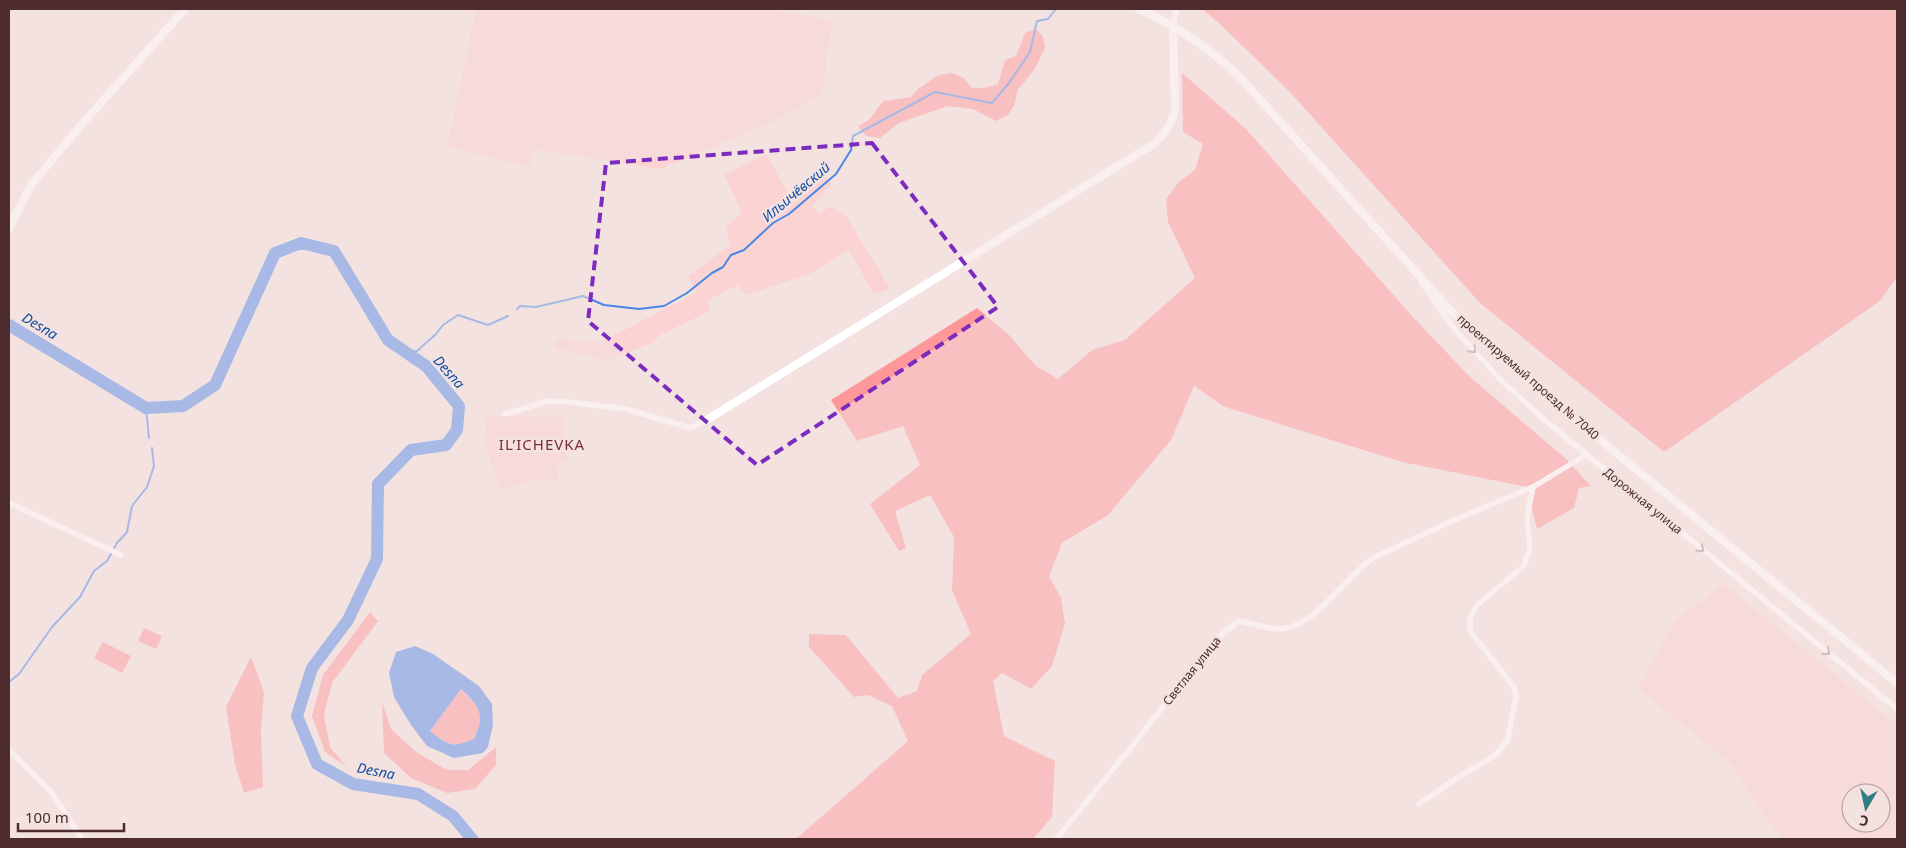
<svg xmlns="http://www.w3.org/2000/svg" width="1906" height="848" viewBox="0 0 1906 848" font-family="'Noto Sans',sans-serif">
<rect width="100%" height="100%" fill="#f4e2e1"/>
<g fill="#fbd3d2" fill-rule="evenodd">
<path d="M 476,9 L 762,9 L 832,20 L 822,94 L 769,124 L 660,169 L 533,149 L 529,167 L 447,147 Z"/>
<path d="M 766,154 L 794,203 L 825,175 L 832,185 L 812,205 L 819,214 L 831,206 L 846,216 L 890,288 L 874,294 L 849,250 L 812,273 L 746,295 L 738,285 L 708,300 L 710,311 L 660,335 L 652,343 L 607,361 L 594,356 L 554,349 L 555,338 L 600,343 L 696,292 L 688,276 L 731,245 L 725,227 L 742,213 L 724,175 Z"/>
<path d="M 512,416 L 563,417 L 567,461 L 556,463 L 559,481 L 530,481 L 499,490 L 484,439 L 487,417 Z"/>
<path d="M 1724,584 L 1897,725 L 1897,839 L 1784,839 L 1759,809 L 1731,764 L 1638,688 L 1676,619 ZM 1851,793 L 1881,793 L 1881,823 L 1851,823 Z"/>
</g>
<g fill="#fe9799">
<path d="M 1202,9 L 1897,9 L 1897,277 L 1880,301 L 1664,452 L 1480,303 L 1288,90 L 1220,24 Z"/>
<path d="M 1036,29 L 1043,37 L 1045,48 L 1034,70 L 1017,91 L 1015,104 L 1008,115 L 996,121 L 973,109 L 948,106 L 899,123 L 880,138 L 866,136 L 858,126 L 869,120 L 883,101 L 911,97 L 919,88 L 939,75 L 952,73 L 964,78 L 972,88 L 984,88 L 998,84 L 1005,60 L 1016,56 L 1025,33 Z"/>
<path d="M 1182,73 L 1245,128 L 1414,318 L 1469,376 L 1566,459 L 1591,486 L 1579,488 L 1574,508 L 1537,529 L 1527,487 L 1402,462 L 1225,407 L 1194,386 L 1171,440 L 1108,515 L 1062,543 L 1049,576 L 1061,598 L 1065,623 L 1052,666 L 1031,689 L 1002,673 L 993,681 L 1004,736 L 1055,761 L 1052,817 L 1033,839 L 796,839 L 908,741 L 892,706 L 868,695 L 854,697 L 809,647 L 809,634 L 846,635 L 898,698 L 917,691 L 922,675 L 971,634 L 952,590 L 954,537 L 930,495 L 895,511 L 906,548 L 899,551 L 870,504 L 920,465 L 903,426 L 857,441 L 831,400 L 977,308 L 1009,335 L 1036,366 L 1058,379 L 1092,350 L 1125,340 L 1195,278 L 1168,222 L 1166,199 L 1179,182 L 1195,170 L 1203,144 L 1183,132 Z"/>
<path d="M 370,612 L 378,621 L 332,683 L 324,715 L 330,747 L 347,767 L 325,752 L 312,716 L 323,675 Z"/>
<path d="M 144,628 L 162,636 L 156,649 L 138,641 Z"/>
<path d="M 103,642 L 131,656 L 122,673 L 94,658 Z"/>
<path d="M 251,657 L 264,692 L 261,730 L 263,787 L 244,793 L 235,765 L 226,707 Z"/>
<path d="M 461,689 C 479,707 486,713 474,739 C 451,748 449,746 430,731 Z"/>
<path d="M 382,702 L 391,729 L 416,752 L 447,770 L 468,770 L 496,747 L 496,765 L 475,789 L 447,793 L 411,778 L 384,753 Z"/>
</g>
<path fill="#4987e7" fill-rule="evenodd" d="M 415,646 L 433,654 L 479,686 L 492,704 L 493,725 L 488,747 L 483,753 L 454,758 L 427,746 L 411,725 L 394,697 L 389,673 L 396,652 ZM 461,689 C 479,705 486,715 474,739 C 452,748 449,746 430,731 Z"/>
<g fill="none" stroke-linecap="round" stroke-linejoin="round">
<g stroke="#4987e7" stroke-width="2">
<path d="M 517,309 L 520,306 L 536,307 L 583,296 L 604,305 L 639,309 L 664,306 L 687,293 L 712,273 L 723,267 L 731,255 L 744,250 L 773,223 L 789,214 L 836,174 L 851,150 L 853,136 L 935,92 L 992,103 L 1009,83 L 1030,52 L 1037,21 L 1048,19 L 1056,9"/>
<path d="M 406,352 L 417,351 L 436,334 L 443,325 L 458,315 L 488,325 L 508,316"/>
<path d="M 146,408 L 149,438"/>
<path d="M 9,682 L 19,674 L 52,627 L 80,597 L 94,571 L 107,561 L 117,543 L 127,532 L 132,506 L 147,487 L 154,466 L 152,448"/>
</g>
<path stroke="#4987e7" stroke-width="12" d="M 9,325 L 146,408 L 183,406 L 215,385 L 275,253 L 301,243 L 334,251 L 388,340 L 426,366 L 459,406 L 457,430 L 446,445 L 411,450 L 378,484 L 377,559 L 348,620 L 312,668 L 297,716 L 317,764 L 353,784 L 418,794 L 453,816 L 472,839"/>
<g stroke="#fff" stroke-width="5.5">
<path d="M 1173,25 L 1176,9"/>
<path d="M 1421,282 L 1455,330 L 1501,380 L 1541,417 L 1897,709"/>
<path d="M 505,414 L 547,401 L 569,402 L 626,409 L 690,428 L 705,421"/>
<path d="M 9,503 L 121,555"/>
<path d="M 9,750 L 52,793 L 82,839"/>
<path d="M 1419,804 L 1457,778 L 1497,754 L 1508,739 L 1516,696 L 1514,687 L 1470,631 L 1470,619 L 1477,605 L 1524,566 L 1530,548 L 1527,517 L 1533,487 L 1586,455"/>
<path d="M 1057,838 L 1141,735 L 1216,639 L 1239,621 C 1252,623 1267,629 1280,629 C 1314,628 1347,576 1373,558 L 1452,521 L 1533,487"/>
</g>
<g stroke="#fff" stroke-width="8">
<path d="M 1139,9 C 1176,25 1207,47 1237,74 L 1451,311 L 1489,347 L 1533,385 L 1897,683"/>
<path d="M 9,228 L 31,185 L 82,124 L 185,9"/>
<path d="M 705,421 L 1155,143 C 1166,132 1172,124 1175,109 L 1173,25"/>
</g>
</g>
<defs><path id="oneway-chevron" d="M-2-3.5L2.5 0L-2 3.5" fill="none" stroke-width="1.6" stroke-linecap="round" stroke-linejoin="round" transform="scale(1.25)"/></defs>
<g stroke="#a69596">
<use href="#oneway-chevron" transform="translate(1473 350) rotate(47)"/>
<use href="#oneway-chevron" transform="translate(1701 549) rotate(39)"/>
<use href="#oneway-chevron" transform="translate(1827 652) rotate(39)"/>
</g>
<path d="M0 0H1906V848H0ZM 872,143 L 998,307 L 757,465 L 588,321 L 606,163 Z" fill="#f4e2e1" fill-opacity=".55" fill-rule="evenodd"/>
<path fill="none" stroke="#7b2cbf" stroke-width="4" stroke-dasharray="10 6" stroke-linejoin="round" d="M 872,143 L 998,307 L 757,465 L 588,321 L 606,163 Z"/>
<g text-anchor="middle" stroke-width="5" stroke-linejoin="round" paint-order="stroke">
<g font-size="12" fill="#4e2b2c" stroke="#f4e2e1">
<text transform="translate(1528 377) rotate(41)" y="4">проектируемый проезд № 7040</text>
<text transform="translate(1643 501) rotate(39)" y="4">Дорожная улица</text>
<text transform="translate(1192 671) rotate(-51)" y="4">Светлая улица</text>
</g>
<g font-size="14" font-style="italic" fill="#124da3" stroke="#f4e2e1">
<text transform="translate(796 192) rotate(-40)" y="5">Ильичёвский</text>
<text transform="translate(40 326) rotate(31)" y="5">Desna</text>
<text transform="translate(449 372) rotate(48)" y="5">Desna</text>
<text transform="translate(376 771) rotate(11)" y="5">Desna</text>
</g>
<g font-size="15" letter-spacing="1" fill="#782e32" stroke="#f4e2e1">
<text x="542" y="450">IL’ICHEVKA</text>
</g>
</g>
<rect width="1906" height="848" fill="none" stroke="#4e2b2c" stroke-width="20"/>
<g transform="translate(1866 808) rotate(189)"><circle r="24" fill="#f4e2e1" stroke="#b29999"/>
<path d="M0-4L9 19L0 12L-9 19Z" fill="#347d80"/>
<text y="-8" font-size="14" font-weight="bold" text-anchor="middle" fill="#4e2b2c">С</text>
</g>
<path d="M18 823v8h106v-8" fill="none" stroke="#4e2b2c" stroke-width="2.5"/>
<text x="25" y="823" font-size="15" fill="#4e2b2c" stroke="#f4e2e1" stroke-width="4" paint-order="stroke">100 m</text>
</svg>
